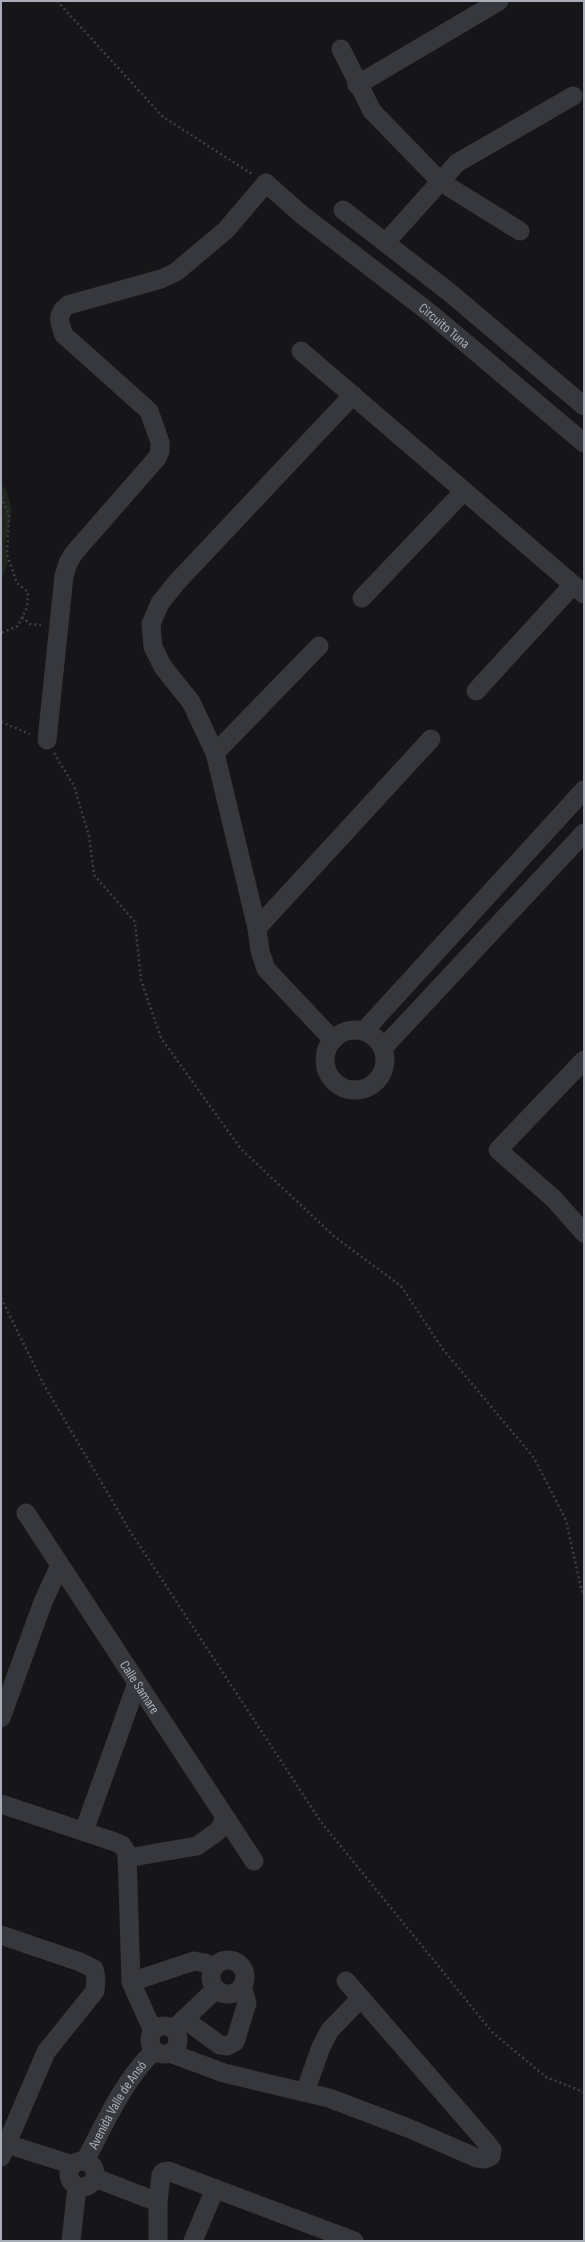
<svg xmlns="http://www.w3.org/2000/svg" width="585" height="2242" viewBox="0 0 585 2242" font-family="'Sofia Sans Condensed',sans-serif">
<rect width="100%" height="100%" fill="#161618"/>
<path fill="#1e261f" d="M 1,483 L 7,492 L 12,510 L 5,544 L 8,564 L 1,579 Z"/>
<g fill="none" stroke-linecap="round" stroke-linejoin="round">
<g stroke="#3d3f44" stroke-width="2.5" stroke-dasharray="2 3" stroke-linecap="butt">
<path d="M 57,1 L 163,117 L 252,174"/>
<path d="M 1,497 L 9,515 L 7,555 L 17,583 L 28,592 L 27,607 L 18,626 L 1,633"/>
<path d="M 22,617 L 30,624 L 41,625"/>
<path d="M 1,722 L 30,734"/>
<path d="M 54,753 L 74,786 L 89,836 L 94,875 L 135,922 L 141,980 L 161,1038 L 241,1149 L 335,1237 L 401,1286 L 442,1348 L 534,1458 L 566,1520 L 581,1588 L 584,1594"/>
<path d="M 1,1298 L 44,1385 L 130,1531 L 321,1822 L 493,2033 L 546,2077 L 584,2092"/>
</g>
<g stroke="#37383d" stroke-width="19">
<path d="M 341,49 L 372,111 L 441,182 L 520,231"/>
<path d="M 357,85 L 499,1"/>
<path d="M 343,210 L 449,292 L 584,406"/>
<path d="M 386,242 L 457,163 L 573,96"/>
<path d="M 301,351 L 584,594"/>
<path d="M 362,598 L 464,491"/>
<path d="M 476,691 L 573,585"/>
<path id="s1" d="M 47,740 L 64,576 L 68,563 L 74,553 L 157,458 L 160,451 L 160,442 L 149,411 L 64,335 C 59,322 56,314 68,305 L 161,279 L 176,272 L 226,230 L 266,183 L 301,214 L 430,313 L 584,443"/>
<path d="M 215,753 L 319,646"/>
<path d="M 257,928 L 431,739"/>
<circle cx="355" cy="1060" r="30"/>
<path d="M 364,1031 L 584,790"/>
<path d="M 333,1040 L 266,969 L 260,951 L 257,928 L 215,753 L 191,702 L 163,667 L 153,647 L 151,624 L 160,603 L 177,582 L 353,395"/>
<path d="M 383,1048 L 584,833"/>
<path d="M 584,1060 L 498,1150 L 554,1199 L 584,1233"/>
<path id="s2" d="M 26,1513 L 254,1861"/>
<path d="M 1,1718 L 43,1602 L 60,1565"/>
<path d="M 1,1804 L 115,1842 L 122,1845 L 127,1853 L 131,1982 L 153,2031"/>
<path d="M 84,1831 L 137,1683"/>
<path d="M 127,1858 L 197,1846 L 218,1831 L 225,1819"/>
<path d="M 1,1935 L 80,1962 L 94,1969 L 96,1978 L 95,1991 L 46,2052 L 1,2157"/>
<circle cx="228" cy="1977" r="17"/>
<path d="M 131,1982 L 194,1961 L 205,1963 L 213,1967"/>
<path d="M 184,2019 L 220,2045 L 227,2046 L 235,2042 L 247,2003 L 242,1986"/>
<circle cx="164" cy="2040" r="14"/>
<path d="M 176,2027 L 216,1989"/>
<path d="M 170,2053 L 224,2073 L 329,2098 L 408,2128 L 477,2158 L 485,2159 L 491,2156 L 492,2150 L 486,2142 L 346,1981"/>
<path d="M 305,2092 L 321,2047 L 330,2030 L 361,1998"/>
<path d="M 1,2142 L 73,2165"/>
<circle cx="82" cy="2174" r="13"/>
<path id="s3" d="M 85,2161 C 105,2123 123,2081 154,2051"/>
<path d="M 95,2178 L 158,2202"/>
<path d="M 71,2241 L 77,2187"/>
<path d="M 158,2241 L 158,2202 L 161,2175 L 163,2172 L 168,2171 L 354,2241"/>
<path d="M 193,2241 L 215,2189"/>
</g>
</g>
<g text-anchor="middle" stroke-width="4" stroke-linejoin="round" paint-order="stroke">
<g font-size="14" fill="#a8adb8" stroke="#111113">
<text dy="5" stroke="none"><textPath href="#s1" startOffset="982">Circuito Tuna</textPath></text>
<text dy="5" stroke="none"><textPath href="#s2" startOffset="208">Calle Samare</textPath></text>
<text dy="5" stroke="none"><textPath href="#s3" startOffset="65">Avenida Valle de Ansó</textPath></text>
</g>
</g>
<rect width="585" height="2242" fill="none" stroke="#a8adb8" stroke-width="4"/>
</svg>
